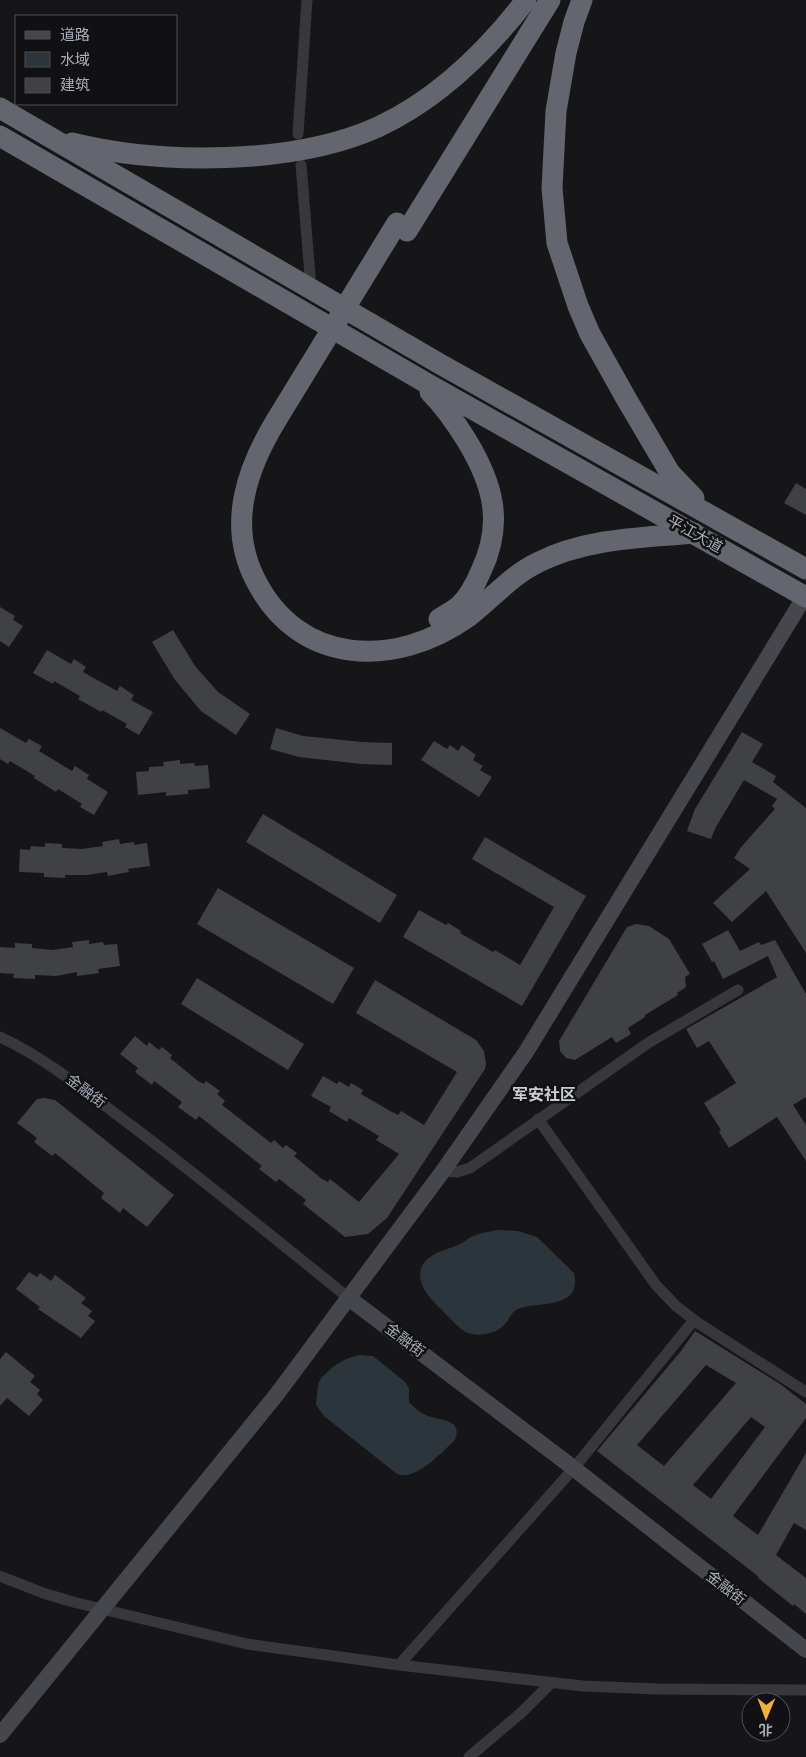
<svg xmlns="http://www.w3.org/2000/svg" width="806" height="1757" viewBox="0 0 806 1757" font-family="'Sofia Sans Condensed','Noto Sans SC',sans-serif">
<rect width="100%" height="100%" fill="#161618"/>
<g fill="#2c353c">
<path d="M 497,1230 L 518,1231 L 537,1237 L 574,1273 C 583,1312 532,1300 516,1310 C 510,1314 509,1321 504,1325 C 496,1334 479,1337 468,1333 C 461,1331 446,1314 440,1308 C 424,1294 408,1270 433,1255 C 441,1250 450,1249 458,1245 C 463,1243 467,1239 471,1237 C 479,1233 488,1232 497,1230 Z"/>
<path d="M 359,1355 L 373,1356 L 405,1382 L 409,1388 L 409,1402 C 414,1408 421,1413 428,1416 C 442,1421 463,1419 455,1440 C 442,1452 415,1482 397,1474 L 324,1416 L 316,1405 L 318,1384 L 321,1378 L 334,1366 L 346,1359 Z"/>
</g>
<g fill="#404145" fill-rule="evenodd">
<path d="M 796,483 L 806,489 L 806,515 L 784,503 Z"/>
<path d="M 0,607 L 15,616 L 13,620 L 23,626 L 9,647 L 0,641 Z"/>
<path d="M 173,630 L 195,666 L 218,692 L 250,714 L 236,735 L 201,711 L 175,680 L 152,642 Z"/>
<path d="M 47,650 L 71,664 L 74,659 L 86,667 L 83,672 L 117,691 L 120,686 L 134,695 L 131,700 L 153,712 L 139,735 L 125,727 L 127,724 L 102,710 L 101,712 L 78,699 L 80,696 L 54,681 L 53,684 L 33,673 Z"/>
<path d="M 0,728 L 26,743 L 29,739 L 42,746 L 39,751 L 72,771 L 75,766 L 89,775 L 87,779 L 108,792 L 94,815 L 80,807 L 82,804 L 58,789 L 56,792 L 34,778 L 35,776 L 10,761 L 8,764 L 0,759 Z"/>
<path d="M 276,728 L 303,736 L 362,742 L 392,743 L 392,765 L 361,764 L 299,757 L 270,749 Z"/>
<path d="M 742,732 L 763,744 L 752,762 L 776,776 L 773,782 L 806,808 L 806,953 L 766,891 L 732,922 L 713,903 L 750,869 L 734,858 L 742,846 L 775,809 L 772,806 L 777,799 L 744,780 L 716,827 L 711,839 L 687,831 L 695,809 Z"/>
<path d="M 434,741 L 447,749 L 450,745 L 458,751 L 462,745 L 476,755 L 473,760 L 483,766 L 480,770 L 492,777 L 479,797 L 421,760 Z"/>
<path d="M 180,760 L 180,764 L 194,763 L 195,766 L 208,765 L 210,788 L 188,790 L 188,794 L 166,796 L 166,792 L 138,795 L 136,772 L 149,771 L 149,767 L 164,766 L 163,762 Z"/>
<path d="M 263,814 L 397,895 L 380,923 L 246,842 Z"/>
<path d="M 485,837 L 586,896 L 522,1006 L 403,937 L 419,910 L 446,925 L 448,923 L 461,931 L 460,933 L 493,952 L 495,950 L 520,965 L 554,907 L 472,859 Z"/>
<path d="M 119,839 L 120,844 L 134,842 L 134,845 L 147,843 L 150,866 L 128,869 L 129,872 L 108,876 L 107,872 L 87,875 L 65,875 L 65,878 L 44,877 L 44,873 L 19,872 L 20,849 L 30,850 L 31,846 L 45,847 L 45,843 L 62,844 L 62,848 L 82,849 L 103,846 L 102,842 Z"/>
<path d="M 218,888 L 354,968 L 333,1004 L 197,924 Z"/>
<path d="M 636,924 L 649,926 L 669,939 L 690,974 L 685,977 L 686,987 L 677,993 L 678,995 L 645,1015 L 645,1017 L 628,1028 L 631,1034 L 616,1043 L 612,1037 L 575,1060 L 566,1058 L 560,1051 L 559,1041 L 627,927 Z"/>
<path d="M 728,930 L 740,951 L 759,942 L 761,945 L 775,940 L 806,994 L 806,1097 L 793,1105 L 806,1125 L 806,1161 L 777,1117 L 729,1148 L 719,1132 L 721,1130 L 704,1103 L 736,1083 L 709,1041 L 697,1048 L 686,1029 L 777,977 L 768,956 L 723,979 L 714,961 L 712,962 L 702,944 Z"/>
<path d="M 89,940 L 89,944 L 103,942 L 104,945 L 117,944 L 120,966 L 98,969 L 99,973 L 77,976 L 77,972 L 56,976 L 35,975 L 35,979 L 13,978 L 14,974 L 0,973 L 0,947 L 15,948 L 15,943 L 32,944 L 32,948 L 53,950 L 73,947 L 72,942 Z"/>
<path d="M 197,978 L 304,1044 L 288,1070 L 181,1004 Z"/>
<path d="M 375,980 L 476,1040 L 484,1051 L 486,1064 L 485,1069 L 387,1218 L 368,1234 L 345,1237 L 303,1204 L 306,1200 L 279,1179 L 276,1182 L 259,1169 L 262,1166 L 199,1116 L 196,1120 L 178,1107 L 182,1102 L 154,1081 L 152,1085 L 135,1072 L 138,1068 L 120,1054 L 135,1036 L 147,1046 L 149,1042 L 159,1050 L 162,1047 L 172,1055 L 170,1058 L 198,1081 L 204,1084 L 206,1081 L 220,1091 L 217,1094 L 225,1101 L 222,1105 L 271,1143 L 274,1140 L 283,1148 L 286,1145 L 297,1153 L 294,1156 L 322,1179 L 328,1182 L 330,1179 L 359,1202 L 399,1154 L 376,1140 L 379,1136 L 349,1118 L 347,1122 L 329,1111 L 331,1107 L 311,1096 L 323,1076 L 337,1084 L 339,1081 L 349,1087 L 351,1083 L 363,1090 L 361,1094 L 392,1112 L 398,1115 L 401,1111 L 424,1125 L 457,1072 L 356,1013 Z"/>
<path d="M 44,1098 L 55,1100 L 174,1195 L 147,1227 L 123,1208 L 120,1213 L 101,1198 L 104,1193 L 55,1153 L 52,1156 L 34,1142 L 37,1138 L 17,1123 L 37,1099 Z"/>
<path d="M 29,1272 L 37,1277 L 40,1273 L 51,1281 L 55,1275 L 86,1298 L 81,1303 L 92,1311 L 88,1316 L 95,1321 L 81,1338 L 38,1309 L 40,1307 L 16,1289 Z"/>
<path d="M 695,1331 L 780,1384 L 806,1404 L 806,1418 L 733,1516 L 758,1535 L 806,1453 L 806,1530 L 794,1523 L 776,1555 L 806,1578 L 806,1614 L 794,1604 L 793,1606 L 758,1578 L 759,1577 L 597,1451 L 681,1351 ZM 706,1365 L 736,1383 L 664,1466 L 637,1445 ZM 751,1417 L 765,1427 L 711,1499 L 693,1485 Z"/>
<path d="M 6,1352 L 35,1376 L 30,1382 L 40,1390 L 37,1394 L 43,1400 L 29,1416 L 7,1398 L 0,1406 L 0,1359 Z"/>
</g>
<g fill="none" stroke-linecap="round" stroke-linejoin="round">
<g stroke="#37383d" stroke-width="11">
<path d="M 298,134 L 307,0"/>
<path d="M 301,165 L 311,288"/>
<path d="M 0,1037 C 49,1060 89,1094 132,1126 C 206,1182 278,1241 350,1299"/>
<path d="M 538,1119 L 656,1285 L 676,1306 L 698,1323 L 806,1392"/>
<path d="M 443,1171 L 457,1172 L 470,1168 L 648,1043 L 738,990"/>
<path d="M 0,1576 L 43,1593 L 73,1602 L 247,1644 L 399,1665 L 583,1686 L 657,1689 L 806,1690"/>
<path d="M 399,1665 L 574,1468 L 694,1320"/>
<path d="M 469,1757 L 521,1713 L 551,1683"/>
</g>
<g stroke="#45474d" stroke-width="16">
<path d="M 350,1299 L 563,1460 L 806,1650"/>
<path d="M 0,1735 L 277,1394 L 443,1171 L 526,1052 L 805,596"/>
</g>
<g stroke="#63666e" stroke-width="21">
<path d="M 582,0 L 574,22 L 566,53 L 556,111 L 552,188 L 557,243 L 578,306 L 590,334 L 627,400 L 670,473 L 694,498"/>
<path d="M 0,108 L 440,364 L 806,569"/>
<path d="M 0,136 L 428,384 L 806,597"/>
<path d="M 72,143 C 161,165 294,165 378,127 C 438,99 486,52 526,0"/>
<path d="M 407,231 L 550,0"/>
<path d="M 430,392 C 445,407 456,423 467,441 C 493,484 504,523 481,571 C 476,583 469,597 459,606 C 453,611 445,615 439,619"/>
<path d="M 277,419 C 247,468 227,524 255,579 C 298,666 395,669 468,617 C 492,599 511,575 539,562 C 586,538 642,538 694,533"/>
</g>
<path stroke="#63666e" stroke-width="21" d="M 277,419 L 397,223"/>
</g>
<g text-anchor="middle" stroke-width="5" stroke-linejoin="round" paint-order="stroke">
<g font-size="15" fill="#a8adb8" stroke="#111113">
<text transform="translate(695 534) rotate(29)" y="5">平江大道</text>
<text transform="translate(86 1091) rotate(37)" y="5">金融街</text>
<text transform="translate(405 1340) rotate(37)" y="5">金融街</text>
<text transform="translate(726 1588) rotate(38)" y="5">金融街</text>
</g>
<g font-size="16" font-weight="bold" fill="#c9ccd4" stroke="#111113">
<text x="544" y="1100">军安社区</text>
</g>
</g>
<rect x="15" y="15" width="162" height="90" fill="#111113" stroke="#4d4f55"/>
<rect x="25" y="31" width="25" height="8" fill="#45474d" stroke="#4d4f55"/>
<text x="60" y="40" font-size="15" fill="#a8adb8">道路</text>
<rect x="25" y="52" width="25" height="15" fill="#2c353c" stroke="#4d4f55"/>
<text x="60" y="65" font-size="15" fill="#a8adb8">水域</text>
<rect x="25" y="78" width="25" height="15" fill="#404145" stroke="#4d4f55"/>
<text x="60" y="90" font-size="15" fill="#a8adb8">建筑</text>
<g transform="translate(766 1717) rotate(181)"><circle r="24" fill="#111113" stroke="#4d4f55"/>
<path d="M0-4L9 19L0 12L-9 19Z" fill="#f2b134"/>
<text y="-8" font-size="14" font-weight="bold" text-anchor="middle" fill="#a8adb8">北</text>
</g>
</svg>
